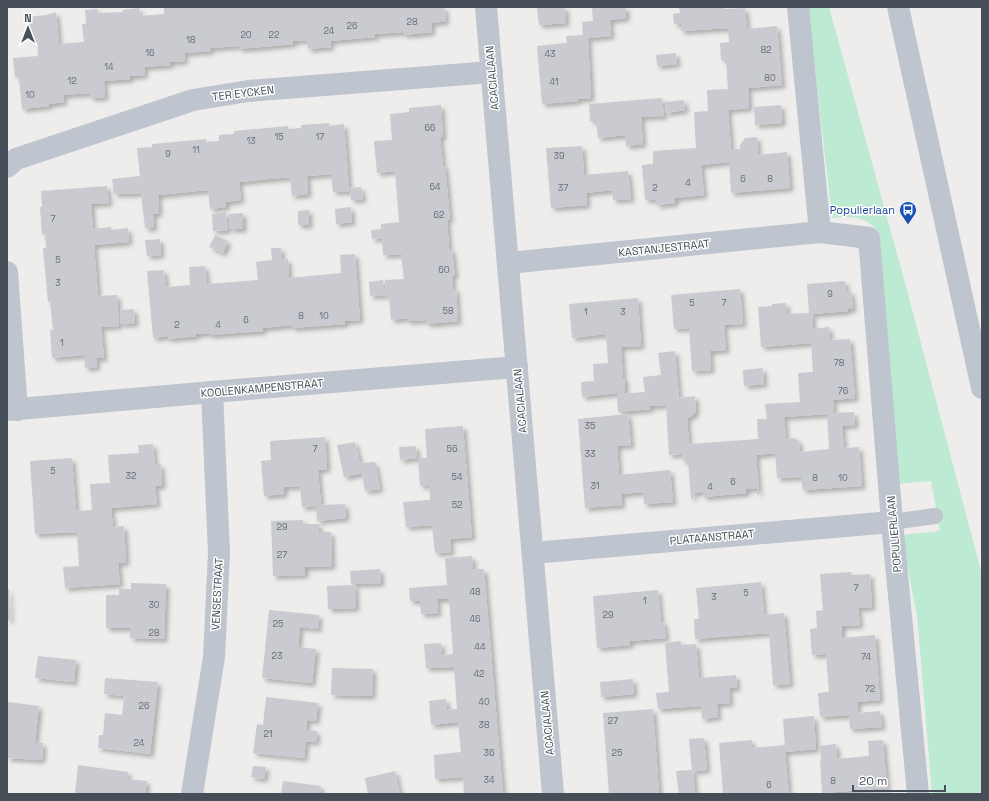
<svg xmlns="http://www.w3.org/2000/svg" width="989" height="801" viewBox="0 0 989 801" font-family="'Space Grotesk',sans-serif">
<defs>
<filter id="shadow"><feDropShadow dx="3.5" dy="3.5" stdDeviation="2" flood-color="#0004"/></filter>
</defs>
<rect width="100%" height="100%" fill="#efecec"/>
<path fill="#bdead2" d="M 808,7 L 829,7 L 904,279 L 982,575 L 982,794 L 932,794 L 917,615 L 901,535 L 940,531 L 931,481 L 897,484 L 878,232 C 867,216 849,216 832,218 Z"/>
<g fill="#cacbd1" fill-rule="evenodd" filter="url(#shadow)">
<path d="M 164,7 L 444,7 L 446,21 L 431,23 L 432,32 L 404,35 L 404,32 L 375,34 L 375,37 L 330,41 L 331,47 L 308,49 L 307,40 L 293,41 L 293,44 L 239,49 L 239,46 L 210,48 L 211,51 L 184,53 L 185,61 L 170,62 L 170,65 L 144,67 L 145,75 L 130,76 L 130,79 L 104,81 L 105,97 L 90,98 L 90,93 L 63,95 L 64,102 L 49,104 L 49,106 L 22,109 L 19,77 L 15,77 L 13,58 L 38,56 L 37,39 L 30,40 L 28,17 L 46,15 L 56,12 L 59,44 L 84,42 L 82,24 L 86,24 L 85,10 L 97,9 L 98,13 L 123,12 L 122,10 L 139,8 L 140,16 L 164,14 Z"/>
<path d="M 551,7 L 565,7 L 566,23 L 539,25 L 537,8 Z"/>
<path d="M 592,7 L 626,7 L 626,18 L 610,20 L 611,36 L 588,38 L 591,98 L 578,99 L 578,101 L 542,104 L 537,46 L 567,43 L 566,36 L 583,35 L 582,22 L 593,21 Z"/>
<path d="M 679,7 L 724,7 L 724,9 L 745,8 L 747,29 L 777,26 L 782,85 L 748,88 L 749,108 L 728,110 L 731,149 L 740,149 L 740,145 L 745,138 L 757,137 L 758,155 L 787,152 L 790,188 L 731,193 L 729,162 L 701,165 L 704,195 L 675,198 L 675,203 L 656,205 L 656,199 L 645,200 L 642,165 L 653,164 L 653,154 L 654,151 L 696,148 L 694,112 L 708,111 L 707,90 L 728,89 L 726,60 L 721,60 L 720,43 L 729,42 L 728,28 L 681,31 L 681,24 L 674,24 L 673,14 L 680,13 Z"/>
<path d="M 676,53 L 677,64 L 657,66 L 656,55 Z"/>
<path d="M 662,98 L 664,116 L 641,117 L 643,144 L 626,146 L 625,135 L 598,138 L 596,121 L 590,121 L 589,104 Z"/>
<path d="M 684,100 L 685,110 L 666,113 L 665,102 Z"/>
<path d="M 441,105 L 443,137 L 440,137 L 443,166 L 445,166 L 450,219 L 447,220 L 448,234 L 449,249 L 452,249 L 455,276 L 452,276 L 453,289 L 456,289 L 458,321 L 427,324 L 426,320 L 407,321 L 407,318 L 391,320 L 389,297 L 386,297 L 385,280 L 404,279 L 401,254 L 383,255 L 382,238 L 372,239 L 371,230 L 381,229 L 381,224 L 399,222 L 395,171 L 377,173 L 374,141 L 392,140 L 390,114 L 409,112 L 409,108 Z"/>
<path d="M 781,105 L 782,123 L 755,125 L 754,107 Z"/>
<path d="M 329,123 L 329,126 L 344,124 L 349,188 L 361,187 L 363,199 L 351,200 L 350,191 L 333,192 L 331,174 L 307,176 L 308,194 L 292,196 L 290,177 L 239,182 L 241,200 L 226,202 L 226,207 L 210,209 L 208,190 L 158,195 L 159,213 L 153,214 L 154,228 L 145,228 L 141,193 L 114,194 L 112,179 L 140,176 L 137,148 L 152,147 L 152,144 L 206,139 L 206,142 L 219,141 L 219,135 L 234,134 L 234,131 L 288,126 L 288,129 L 301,128 L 301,125 Z"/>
<path d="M 582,146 L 584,175 L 628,171 L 631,199 L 613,200 L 612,190 L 586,193 L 587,205 L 551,208 L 546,148 Z"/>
<path d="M 107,186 L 109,203 L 91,204 L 93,229 L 111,227 L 111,230 L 128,228 L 129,242 L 94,245 L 98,296 L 117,295 L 119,326 L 101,327 L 104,358 L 96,358 L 97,367 L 85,368 L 84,355 L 52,358 L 50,330 L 53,330 L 50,301 L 48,302 L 43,248 L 46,248 L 45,234 L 42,234 L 40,207 L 42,207 L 41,191 Z"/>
<path d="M 351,207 L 352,222 L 336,224 L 335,209 Z"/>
<path d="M 309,210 L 309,225 L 298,225 L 298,211 Z"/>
<path d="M 226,212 L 228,230 L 213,231 L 212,214 Z"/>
<path d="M 243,213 L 243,229 L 230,229 L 229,214 Z"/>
<path d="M 215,235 L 228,241 L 223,253 L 209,247 Z"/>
<path d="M 160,239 L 161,255 L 147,256 L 145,240 Z"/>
<path d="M 271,248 L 281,248 L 282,260 L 288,259 L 289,278 L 341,273 L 340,255 L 355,254 L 360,320 L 345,321 L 345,324 L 292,328 L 292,325 L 263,328 L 263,331 L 236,333 L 210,335 L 210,333 L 196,334 L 196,336 L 168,339 L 168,336 L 153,338 L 147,271 L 164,270 L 166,287 L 190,285 L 189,267 L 205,266 L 207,284 L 258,280 L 256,262 L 272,260 Z"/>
<path d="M 383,280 L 385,295 L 370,296 L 369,282 Z"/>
<path d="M 845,281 L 846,292 L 851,291 L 853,309 L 848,309 L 848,311 L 812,314 L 813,329 L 829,327 L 830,340 L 850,339 L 855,398 L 833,400 L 834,413 L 854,412 L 855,425 L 842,426 L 844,448 L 859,447 L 862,486 L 803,490 L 801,477 L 777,478 L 775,453 L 756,455 L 759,494 L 757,494 L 757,488 L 746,489 L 746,493 L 704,497 L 703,492 L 693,493 L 693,499 L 691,499 L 688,461 L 683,461 L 682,454 L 669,455 L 666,405 L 650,406 L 650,409 L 618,412 L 617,394 L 645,392 L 643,377 L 661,375 L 658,353 L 675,351 L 679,398 L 695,396 L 696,411 L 692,416 L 687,418 L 689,444 L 758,439 L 757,419 L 767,419 L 765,404 L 800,402 L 798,373 L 813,372 L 811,343 L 761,347 L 758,307 L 772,306 L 772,304 L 786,303 L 787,314 L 809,313 L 807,284 ZM 827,414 L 829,449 L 800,452 L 799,442 L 795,438 L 786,439 L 784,417 Z"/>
<path d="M 740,289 L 743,324 L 724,325 L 726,350 L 710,351 L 711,370 L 692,371 L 689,328 L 674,329 L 671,295 Z"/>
<path d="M 638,298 L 641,346 L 621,347 L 623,378 L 625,378 L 625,392 L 582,397 L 581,382 L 594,381 L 593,364 L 608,363 L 606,334 L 572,338 L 569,304 Z"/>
<path d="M 134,309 L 135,323 L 121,324 L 120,310 Z"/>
<path d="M 763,368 L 764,384 L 744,386 L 743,370 Z"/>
<path d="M 628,414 L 631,445 L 617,446 L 619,475 L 670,470 L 673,502 L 644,504 L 643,492 L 621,494 L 622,505 L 585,508 L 578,419 Z"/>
<path d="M 463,426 L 472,537 L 450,539 L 451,552 L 435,553 L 432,525 L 406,527 L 403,502 L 430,500 L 429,485 L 420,486 L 418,458 L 427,458 L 425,429 Z"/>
<path d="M 325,437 L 327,469 L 318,470 L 321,505 L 345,504 L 346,518 L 317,521 L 316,506 L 302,507 L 300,486 L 284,487 L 284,494 L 264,496 L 261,461 L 271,460 L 270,441 Z"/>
<path d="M 355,442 L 360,463 L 375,462 L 380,489 L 365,491 L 362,473 L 344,477 L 337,445 Z"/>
<path d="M 153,444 L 155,465 L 161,464 L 162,486 L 155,486 L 157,504 L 111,508 L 113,527 L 124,526 L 126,562 L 118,563 L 120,584 L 65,588 L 63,567 L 79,566 L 77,532 L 35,534 L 30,461 L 72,458 L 76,511 L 92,510 L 90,484 L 110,483 L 108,455 L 139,453 L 138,445 Z"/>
<path d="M 416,446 L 417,458 L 400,460 L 399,447 Z"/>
<path d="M 303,520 L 303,524 L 319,524 L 319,532 L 331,532 L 332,566 L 305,567 L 305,575 L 273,576 L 271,521 Z"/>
<path d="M 472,556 L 473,569 L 484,569 L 503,794 L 464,794 L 463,777 L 435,779 L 434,755 L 461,752 L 458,722 L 431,725 L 429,701 L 446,699 L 447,710 L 457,709 L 454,667 L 426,668 L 424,644 L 441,643 L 442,655 L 453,654 L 449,599 L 437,599 L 438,613 L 421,614 L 420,601 L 410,601 L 409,588 L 447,585 L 445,558 Z"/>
<path d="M 380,569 L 381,583 L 351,584 L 350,571 Z"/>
<path d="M 851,572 L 851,575 L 870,574 L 872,607 L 858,608 L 860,625 L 842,626 L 842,638 L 875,635 L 880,700 L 857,702 L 858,713 L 880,711 L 882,727 L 850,729 L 849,715 L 820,717 L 818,693 L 829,692 L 826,654 L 812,655 L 810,629 L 817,628 L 816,611 L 823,610 L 820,574 Z"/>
<path d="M 761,582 L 764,615 L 784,613 L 790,684 L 773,685 L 769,633 L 695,639 L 694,619 L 699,619 L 696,588 Z"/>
<path d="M 131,583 L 166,584 L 164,639 L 130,638 L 130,628 L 106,628 L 106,595 L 119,595 L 119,589 L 131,589 Z"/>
<path d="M 355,585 L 356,608 L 328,609 L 327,586 Z"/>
<path d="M 7,589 L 9,589 L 10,620 L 7,620 Z"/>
<path d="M 658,590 L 661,622 L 664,622 L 666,638 L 630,641 L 630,645 L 597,648 L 593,596 Z"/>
<path d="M 269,610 L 319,615 L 318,629 L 300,627 L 298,647 L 316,649 L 312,683 L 262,678 Z"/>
<path d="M 681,641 L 681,645 L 696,644 L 699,678 L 736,675 L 737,688 L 729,688 L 730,703 L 717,704 L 718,717 L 702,719 L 701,706 L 658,709 L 656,693 L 669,692 L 665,643 Z"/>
<path d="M 38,656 L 76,660 L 74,682 L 35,678 Z"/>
<path d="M 332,668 L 373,669 L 372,696 L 331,695 Z"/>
<path d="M 105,678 L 158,682 L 150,754 L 98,748 L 99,735 L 103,735 L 105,713 L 122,715 L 124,696 L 104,694 Z"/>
<path d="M 633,679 L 634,694 L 601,697 L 600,682 Z"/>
<path d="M 266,697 L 318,703 L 316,721 L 307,720 L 306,730 L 317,731 L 316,742 L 306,741 L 304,758 L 253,753 L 257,724 L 263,725 Z"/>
<path d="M 8,702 L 39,706 L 35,743 L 43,743 L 42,760 L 7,758 L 7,706 Z"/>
<path d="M 653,709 L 659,794 L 609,794 L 603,713 Z"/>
<path d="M 814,716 L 816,749 L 785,752 L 789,794 L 723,794 L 719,743 L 752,740 L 752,748 L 785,745 L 783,719 Z"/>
<path d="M 704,738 L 707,770 L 693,771 L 695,794 L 679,794 L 676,771 L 692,770 L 689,739 Z"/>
<path d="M 883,740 L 887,788 L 822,793 L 820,760 L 821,760 L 820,746 L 836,744 L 837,759 L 869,756 L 868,741 Z"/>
<path d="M 78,765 L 128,772 L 127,779 L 147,781 L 145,794 L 75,794 Z"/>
<path d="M 253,766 L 266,767 L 264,779 L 251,777 Z"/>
<path d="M 395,771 L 400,794 L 368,794 L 365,778 Z"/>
<path d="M 283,781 L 321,786 L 320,794 L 281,794 Z"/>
</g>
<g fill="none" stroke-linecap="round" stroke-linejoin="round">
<path stroke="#bec5ce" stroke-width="16" d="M 892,522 L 935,516"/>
<g stroke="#bec5ce" stroke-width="22">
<path d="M 486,7 L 553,794"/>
<path d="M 798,7 L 820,232 L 869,238 L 892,522 L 918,794"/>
<path d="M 7,167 L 16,159 L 193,100 L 248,91 L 492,72"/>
<path d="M 508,263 L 820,232"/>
<path d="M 7,272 L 17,410"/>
<path d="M 7,410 L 212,392 L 517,367"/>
<path d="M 533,553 L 892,522"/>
<path d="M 192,794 L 214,657 L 219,553 L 212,392"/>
</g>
<path stroke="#bec5ce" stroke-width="22" d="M 898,7 L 982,388"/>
</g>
<defs>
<symbol id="bus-pin" viewBox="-11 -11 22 30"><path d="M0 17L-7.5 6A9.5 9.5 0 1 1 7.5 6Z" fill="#1a4fb4" stroke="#fff"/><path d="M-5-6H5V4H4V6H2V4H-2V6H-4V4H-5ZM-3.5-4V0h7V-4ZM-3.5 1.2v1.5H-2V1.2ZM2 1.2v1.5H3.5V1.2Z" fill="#fff"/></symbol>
</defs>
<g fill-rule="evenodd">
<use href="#bus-pin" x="898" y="200" width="20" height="27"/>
</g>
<g text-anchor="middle" stroke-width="3" stroke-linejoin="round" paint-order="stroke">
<g font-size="9" fill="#676d76">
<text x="412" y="25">28</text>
<text x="352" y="29">26</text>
<text x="329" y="34">24</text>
<text x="246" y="38">20</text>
<text x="274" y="38">22</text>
<text x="191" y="43">18</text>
<text x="766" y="53">82</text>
<text x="150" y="56">16</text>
<text x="550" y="57">43</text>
<text x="109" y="70">14</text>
<text x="770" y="81">80</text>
<text x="72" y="84">12</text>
<text x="554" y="85">41</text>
<text x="30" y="98">10</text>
<text x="430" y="131">66</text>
<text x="279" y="140">15</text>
<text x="320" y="140">17</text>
<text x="251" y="144">13</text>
<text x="196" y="153">11</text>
<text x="168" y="157">9</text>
<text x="559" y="159">39</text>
<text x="743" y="182">6</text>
<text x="770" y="182">8</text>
<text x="688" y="186">4</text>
<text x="435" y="190">64</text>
<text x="563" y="191">37</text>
<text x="655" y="191">2</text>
<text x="439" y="218">62</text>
<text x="53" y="222">7</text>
<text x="58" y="263">5</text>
<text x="444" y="273">60</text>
<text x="58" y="286">3</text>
<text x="830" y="297">9</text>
<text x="692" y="306">5</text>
<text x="724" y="306">7</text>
<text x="448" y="314">58</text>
<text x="586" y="315">1</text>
<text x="623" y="315">3</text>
<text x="301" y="319">8</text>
<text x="324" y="319">10</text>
<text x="246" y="323">6</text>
<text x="177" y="328">2</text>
<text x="218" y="328">4</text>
<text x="62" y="346">1</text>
<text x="839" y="366">78</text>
<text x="843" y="394">76</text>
<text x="590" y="429">35</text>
<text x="315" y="452">7</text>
<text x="452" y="452">56</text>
<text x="590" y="457">33</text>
<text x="53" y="474">5</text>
<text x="131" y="479">32</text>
<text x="457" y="480">54</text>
<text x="815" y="481">8</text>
<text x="843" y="481">10</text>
<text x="733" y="485">6</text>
<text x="595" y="489">31</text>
<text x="710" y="490">4</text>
<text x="457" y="508">52</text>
<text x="282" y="530">29</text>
<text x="282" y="558">27</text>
<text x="856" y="591">7</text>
<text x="475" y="595">48</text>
<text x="746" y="596">5</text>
<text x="714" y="600">3</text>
<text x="645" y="604">1</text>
<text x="154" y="608">30</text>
<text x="608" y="618">29</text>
<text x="475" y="622">46</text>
<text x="278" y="627">25</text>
<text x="154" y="636">28</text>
<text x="480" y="650">44</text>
<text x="277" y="659">23</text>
<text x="866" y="660">74</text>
<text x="479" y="677">42</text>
<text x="870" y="692">72</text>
<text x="484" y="705">40</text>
<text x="144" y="709">26</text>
<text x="613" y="724">27</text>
<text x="484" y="728">38</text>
<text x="268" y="737">21</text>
<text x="139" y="746">24</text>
<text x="489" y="756">36</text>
<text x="617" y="756">25</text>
<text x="489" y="783">34</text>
<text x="833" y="784">8</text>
<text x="769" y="788">6</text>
</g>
<g font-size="11" fill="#464e58" stroke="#fff">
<text transform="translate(492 78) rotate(-95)" y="4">ACACIALAAN</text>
<text transform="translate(243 93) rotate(-7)" y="4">TER EYCKEN</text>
<text transform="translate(664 248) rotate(-6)" y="4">KASTANJESTRAAT</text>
<text transform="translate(262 388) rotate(-5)" y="4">KOOLENKAMPENSTRAAT</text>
<text transform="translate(520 401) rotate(-95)" y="4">ACACIALAAN</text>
<text transform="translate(894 534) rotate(-95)" y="4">POPULIERLAAN</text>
<text transform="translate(712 537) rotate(-5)" y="4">PLATAANSTRAAT</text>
<text transform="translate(217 594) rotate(-87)" y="4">VENSESTRAAT</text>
<text transform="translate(547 723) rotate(-95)" y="4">ACACIALAAN</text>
</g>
<g font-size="11" fill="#164399" stroke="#fff" text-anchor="end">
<text x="895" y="214">Populierlaan</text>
</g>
</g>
<rect width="989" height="801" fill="none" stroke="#464e58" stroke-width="16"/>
<g transform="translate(28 28)" stroke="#ffffff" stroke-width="3" paint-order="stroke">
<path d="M0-3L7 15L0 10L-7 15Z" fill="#464e58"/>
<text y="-6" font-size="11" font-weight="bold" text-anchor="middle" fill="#464e58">N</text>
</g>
<path d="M853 785v6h92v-6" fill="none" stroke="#464e58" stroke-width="2"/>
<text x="859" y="785" font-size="12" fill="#464e58" stroke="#ffffff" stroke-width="3" paint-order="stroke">20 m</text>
</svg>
